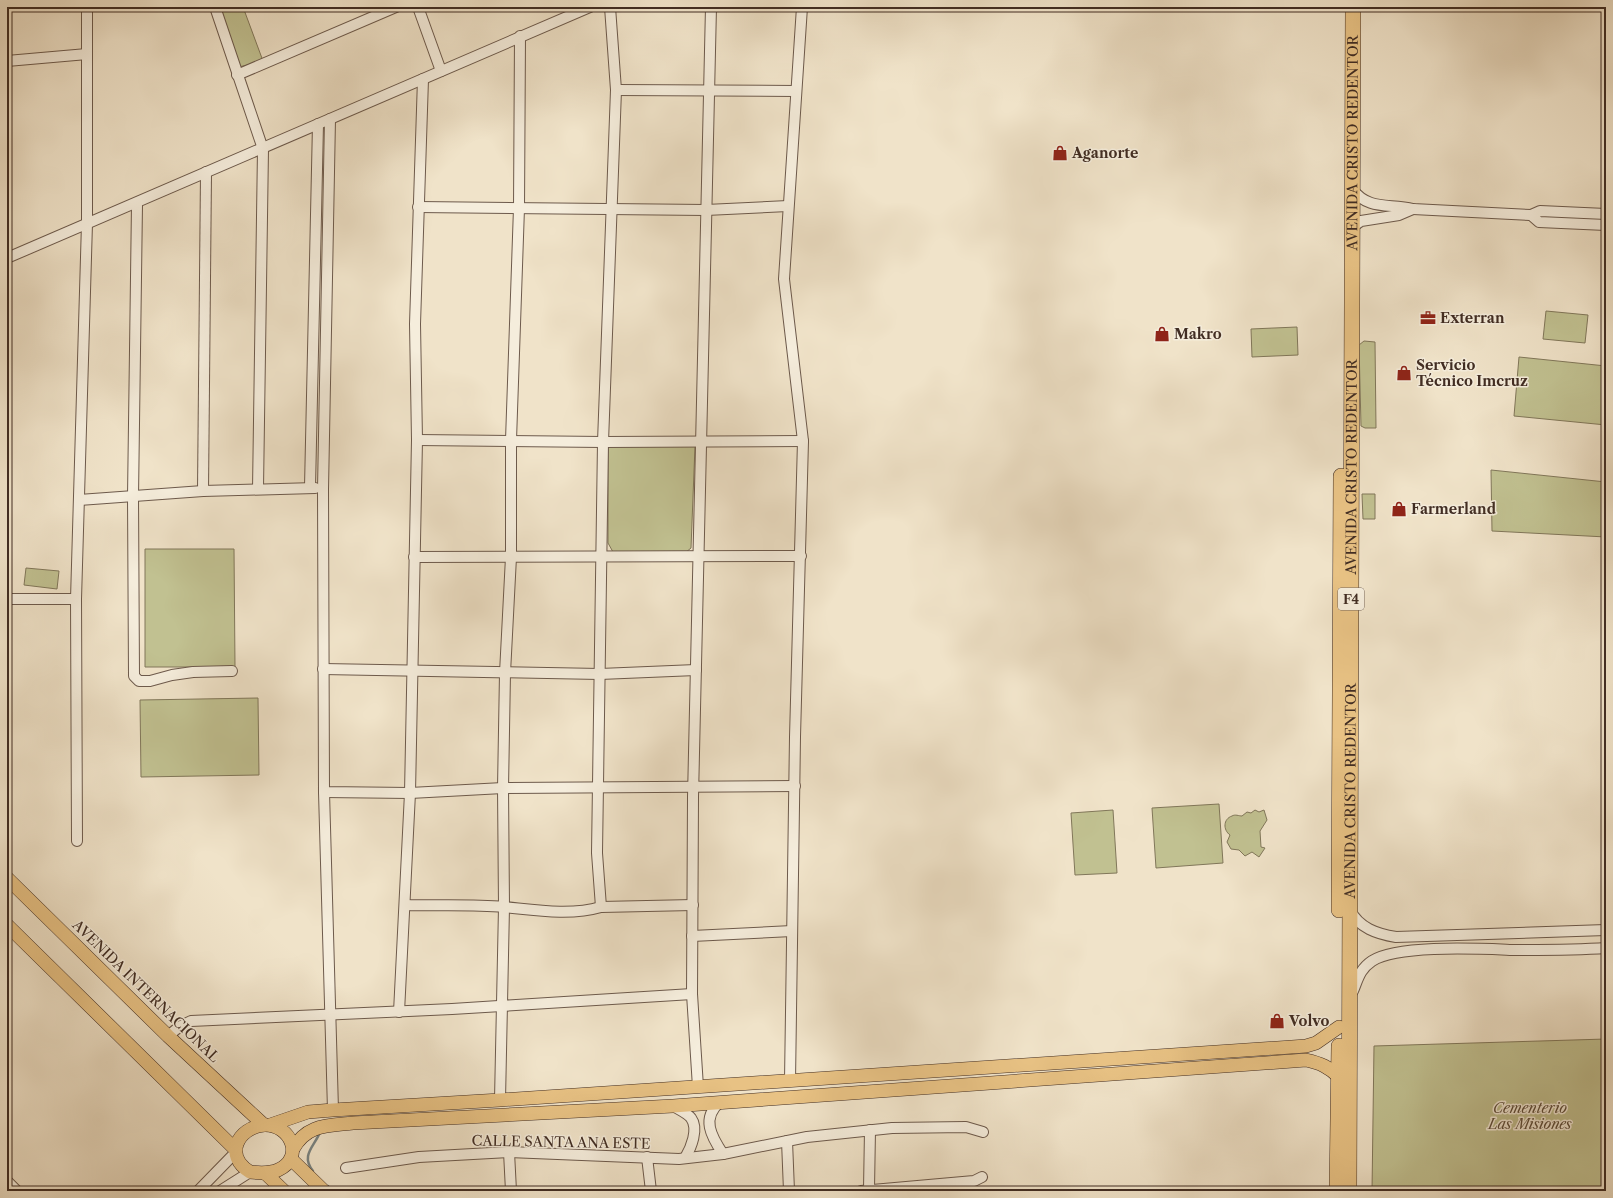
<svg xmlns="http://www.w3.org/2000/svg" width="1613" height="1198" viewBox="0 0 1613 1198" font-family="'Libre Caslon Text',serif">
<rect width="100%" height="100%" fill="#f0e3c9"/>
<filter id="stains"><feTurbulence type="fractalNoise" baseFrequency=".005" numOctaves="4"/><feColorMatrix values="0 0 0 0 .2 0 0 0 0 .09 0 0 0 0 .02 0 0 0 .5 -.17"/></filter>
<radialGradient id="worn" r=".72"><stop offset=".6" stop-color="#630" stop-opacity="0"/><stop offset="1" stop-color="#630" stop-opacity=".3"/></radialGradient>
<g fill="#c1c191" stroke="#81775a">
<path d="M 219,7 L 243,7 L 263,61 L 239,67 Z"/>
<path d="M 1546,311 L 1588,315 L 1585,343 L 1543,339 Z"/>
<path d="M 1297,327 L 1298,355 L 1252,357 L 1251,329 Z"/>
<path d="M 1364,341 L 1375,342 L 1376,428 L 1365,428 L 1361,426 L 1359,345 Z"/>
<path d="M 1519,357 L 1606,366 L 1606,425 L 1514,416 Z"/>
<path d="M 608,445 L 695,446 L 691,548 L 685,553 L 613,552 L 608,543 Z"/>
<path d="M 1491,470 L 1606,482 L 1606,537 L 1492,531 Z"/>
<path d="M 1362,494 L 1375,494 L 1375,519 L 1363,519 Z"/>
<path d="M 145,549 L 234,549 L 235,667 L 145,667 Z"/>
<path d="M 26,568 L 59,571 L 57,589 L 24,585 Z"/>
<path d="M 258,698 L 259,775 L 141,777 L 140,700 Z"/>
<path d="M 1219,804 L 1223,863 L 1156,868 L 1152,808 Z"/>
<path d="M 1113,810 L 1117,873 L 1075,875 L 1071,813 Z"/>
<path d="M 1255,810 L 1259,812 L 1264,810 L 1267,820 L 1260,831 L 1261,847 L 1265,848 L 1259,857 L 1252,852 L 1245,856 L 1239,850 L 1231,849 L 1227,842 L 1230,835 C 1223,830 1223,819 1232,816 C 1235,814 1239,816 1242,816 L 1247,812 L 1251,813 Z"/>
<path d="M 1606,1039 L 1606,1191 L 1372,1191 L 1374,1046 Z"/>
</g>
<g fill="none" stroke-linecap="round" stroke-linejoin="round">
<g stroke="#798381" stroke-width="2.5">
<path d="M 313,1171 C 300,1155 315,1146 320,1132"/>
<path d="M 328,1186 L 332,1191"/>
</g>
<defs>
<g id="minor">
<path d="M 215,7 L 263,149 L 258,489"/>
<path d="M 418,7 L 441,71"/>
<path d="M 7,61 L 87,54"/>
<path d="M 237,75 L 396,7"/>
<path d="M 616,90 L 796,91"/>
<path d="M 330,119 L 323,489 L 324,792 L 410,793 L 503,788 L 795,786"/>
<path d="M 1352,189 C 1369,211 1389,203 1413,209 L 1531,215 L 1540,211 L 1606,214"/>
<path d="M 137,204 L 133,497 L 134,676 L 139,681 L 150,681 L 172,675 L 193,672 L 232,671"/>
<path d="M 418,207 L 706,210 L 788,206"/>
<path d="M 1531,215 L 1539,222 L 1606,225"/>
<path d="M 1351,228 L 1361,221 L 1399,215 L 1413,209"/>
<path d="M 7,258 L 590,7"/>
<path d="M 417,440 L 603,442 L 803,441"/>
<path d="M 310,487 L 318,124"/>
<path d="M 203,491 L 206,172"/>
<path d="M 79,500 L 203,491 L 315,488"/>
<path d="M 414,557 L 801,556"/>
<path d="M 7,599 L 76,599"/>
<path d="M 323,669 L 600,674 L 696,670"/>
<path d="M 324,792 L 333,1110"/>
<path d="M 77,841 L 76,599 L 87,223 L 87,7"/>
<path d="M 406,905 C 438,906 471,904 504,907 C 535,910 570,916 601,907 L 693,905"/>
<path d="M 601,907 L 597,853 L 603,442 L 616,90 L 610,7"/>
<path d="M 1350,910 C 1359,928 1377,934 1396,937 L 1606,930"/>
<path d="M 692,936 L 792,931"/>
<path d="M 1353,991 C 1358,979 1360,969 1372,961 C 1398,944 1484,949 1517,950 C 1547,950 1576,950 1606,948"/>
<path d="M 399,1012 L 410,793 L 417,440 L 415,324 L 423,79"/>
<path d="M 168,1036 L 179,1027 L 191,1021 L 452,1009 L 692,994"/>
<path d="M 790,1081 L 795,737 L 803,441 L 784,279 L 802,7"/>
<path d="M 698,1087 L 692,994 L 693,797 L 711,7"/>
<path d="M 500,1100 L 504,907 L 503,788 L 505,673 L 511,557 L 511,440 L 519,208 L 520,36"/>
<path d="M 720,1102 C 701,1118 711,1136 723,1154"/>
<path d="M 673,1106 C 678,1109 687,1113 691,1118 C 699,1129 691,1148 685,1158"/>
<path d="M 787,1141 L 789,1191"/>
<path d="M 509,1152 L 511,1191"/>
<path d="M 647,1157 L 651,1191"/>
<path d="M 346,1168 L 419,1157 L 509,1152 L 679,1159 L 723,1154 L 807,1137 L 892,1128 L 966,1127 L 983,1132"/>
<path d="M 7,1181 L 17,1191"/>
<path d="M 869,1189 L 870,1130"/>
<path d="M 198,1191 L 235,1153"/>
<path d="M 220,1191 L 250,1172"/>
<path d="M 861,1191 L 974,1181 L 982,1177"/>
</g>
<g id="major">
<path d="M 7,878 L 168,1036 L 264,1125"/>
<path d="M 7,925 L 236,1150"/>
<path d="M 264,1125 C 291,1124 305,1158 278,1170 C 269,1174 259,1173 250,1172 C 224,1156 237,1128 264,1125 Z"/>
<path d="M 270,1125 L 308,1112 L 333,1110 L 500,1100 L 1306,1046 L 1316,1043 L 1339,1027"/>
<path d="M 293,1149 C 307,1124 327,1126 353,1123 L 673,1106 L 1306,1060 C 1320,1063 1329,1067 1339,1077"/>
<path d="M 291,1159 L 324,1191"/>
<path d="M 265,1173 L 284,1191"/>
</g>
<g id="highway">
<path d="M 1339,910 L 1341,476"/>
<path d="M 1337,1191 L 1339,1046"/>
<path id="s1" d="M 1349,1191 L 1353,7"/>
</g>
</defs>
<use href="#minor" stroke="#6d5a4c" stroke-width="12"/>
<use href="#major" stroke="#412d23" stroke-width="14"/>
<use href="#highway" stroke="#412d23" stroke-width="16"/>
<use href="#minor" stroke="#f5eddc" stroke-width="10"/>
<use href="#major" stroke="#e8c284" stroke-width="13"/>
<use href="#highway" stroke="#e8c284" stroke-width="15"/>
</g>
<defs>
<symbol id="shop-bare" viewBox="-9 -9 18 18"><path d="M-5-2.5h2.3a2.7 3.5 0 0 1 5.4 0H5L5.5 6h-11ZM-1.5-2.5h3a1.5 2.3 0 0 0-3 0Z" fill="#8f2418" stroke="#f5eddc" stroke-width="2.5" paint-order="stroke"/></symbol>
<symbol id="office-bare" viewBox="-9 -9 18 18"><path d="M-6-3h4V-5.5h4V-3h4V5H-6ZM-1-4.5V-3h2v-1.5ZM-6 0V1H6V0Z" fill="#8f2418" stroke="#f5eddc" stroke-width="2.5" paint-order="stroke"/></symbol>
</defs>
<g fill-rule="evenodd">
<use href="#shop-bare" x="1049" y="142" width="22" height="22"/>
<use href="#office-bare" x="1417" y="307" width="22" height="22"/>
<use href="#shop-bare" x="1151" y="323" width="22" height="22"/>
<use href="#shop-bare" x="1393" y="362" width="22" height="22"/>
<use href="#shop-bare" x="1388" y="498" width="22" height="22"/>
<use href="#shop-bare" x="1266" y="1010" width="22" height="22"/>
</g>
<g text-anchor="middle" stroke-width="3" stroke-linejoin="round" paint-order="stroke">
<rect fill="#f5eddc" stroke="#77675a" stroke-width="1" x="1338" y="588" width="26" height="22" rx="3"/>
<g font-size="13" font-weight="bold" fill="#412d23">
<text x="1351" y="604">F4</text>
</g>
<g font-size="14" fill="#412d23" stroke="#f5eddc">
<text dy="5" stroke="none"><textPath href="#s1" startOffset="1048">AVENIDA CRISTO REDENTOR</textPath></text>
<text dy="5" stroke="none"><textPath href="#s1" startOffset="724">AVENIDA CRISTO REDENTOR</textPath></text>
<text dy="5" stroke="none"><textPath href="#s1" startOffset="400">AVENIDA CRISTO REDENTOR</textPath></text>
<text transform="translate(146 991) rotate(44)" y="5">AVENIDA INTERNACIONAL</text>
<text transform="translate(561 1142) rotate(1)" y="5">CALLE SANTA ANA ESTE</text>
</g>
<g font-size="14" font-weight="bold" fill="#412d23" stroke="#f5eddc" text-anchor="start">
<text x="1072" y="158">Aganorte</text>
<text x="1440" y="323">Exterran</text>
<text x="1174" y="339">Makro</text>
<text x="1416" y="370">Servicio<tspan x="1416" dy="16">Técnico Imcruz</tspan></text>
<text x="1411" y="514">Farmerland</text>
<text x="1289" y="1026">Volvo</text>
</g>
<g font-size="14" font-style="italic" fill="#5b4b39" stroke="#f5eddc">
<text x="1530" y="1113">Cementerio<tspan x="1530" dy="16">Las Misiones</tspan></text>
</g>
</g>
<rect width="1613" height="1198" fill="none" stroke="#f0e3c9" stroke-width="24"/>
<rect x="8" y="8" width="1597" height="1182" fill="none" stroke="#412d23" stroke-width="2"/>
<rect x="12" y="12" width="1589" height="1174" fill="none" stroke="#412d23"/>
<rect width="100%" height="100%" filter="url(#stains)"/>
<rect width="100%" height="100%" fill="url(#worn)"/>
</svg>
